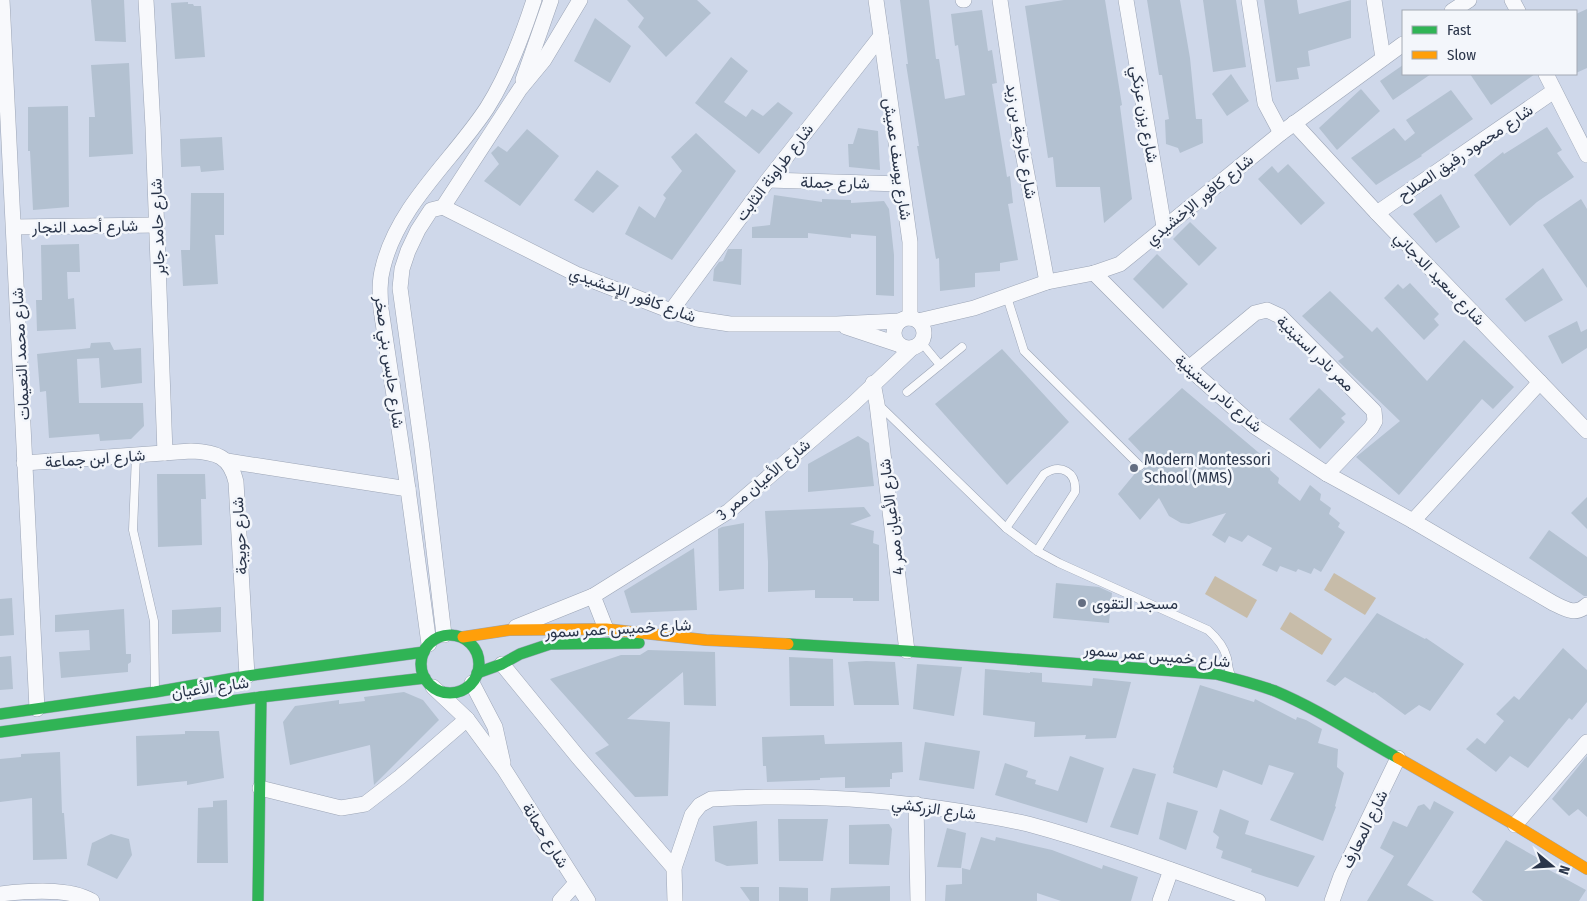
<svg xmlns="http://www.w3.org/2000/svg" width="1587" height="901" viewBox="0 0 1587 901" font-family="'Fira Sans Condensed',Vazirmatn,sans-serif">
<rect width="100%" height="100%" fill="#cfd8ea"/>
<g fill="#c7bca9">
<path d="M 1334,573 L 1376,598 L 1365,615 L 1324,590 Z"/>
<path d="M 1215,576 L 1257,600 L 1247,618 L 1205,594 Z"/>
<path d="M 1290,612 L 1332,639 L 1322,655 L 1280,629 Z"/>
</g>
<g fill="#b3c1d1">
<path d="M 91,0 L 124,0 L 126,42 L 95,41 Z"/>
<path d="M 627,0 L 697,0 L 711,13 L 666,57 L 638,27 L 644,18 Z"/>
<path d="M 900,0 L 929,0 L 936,59 L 939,59 L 945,99 L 965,95 L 958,45 L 955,46 L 951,14 L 982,10 L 988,51 L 992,50 L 997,83 L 992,84 L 1007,177 L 1010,176 L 1013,203 L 1008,204 L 1018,260 L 1000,263 L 1000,271 L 975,273 L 975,287 L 940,291 L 939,258 L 936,259 L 917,146 L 919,146 L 906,64 L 908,64 Z"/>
<path d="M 1064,0 L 1105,0 L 1122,105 L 1120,106 L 1132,199 L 1104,223 L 1100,187 L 1056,187 L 1053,157 L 1048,158 L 1025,6 Z"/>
<path d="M 1147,0 L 1180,0 L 1190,58 L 1196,119 L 1202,119 L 1203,143 L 1180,153 L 1178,148 L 1166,144 L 1165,120 L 1169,119 L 1162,75 L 1159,75 Z"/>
<path d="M 1203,0 L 1236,0 L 1246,67 L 1213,72 Z"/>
<path d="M 1264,0 L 1297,0 L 1299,14 L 1351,0 L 1351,38 L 1308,51 L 1310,66 L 1297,68 L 1299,79 L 1276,82 Z"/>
<path d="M 188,2 L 188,4 L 193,4 L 194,6 L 201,6 L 205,57 L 175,59 L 171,3 Z"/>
<path d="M 1587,9 L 1587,68 L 1576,73 L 1576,14 Z"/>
<path d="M 595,18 L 631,46 L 610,83 L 574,61 Z"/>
<path d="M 731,57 L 748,71 L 724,102 L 746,117 L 752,109 L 763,116 L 778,102 L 793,113 L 759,154 L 695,103 Z"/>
<path d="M 129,63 L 133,154 L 89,157 L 89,117 L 95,117 L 91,65 Z"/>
<path d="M 1403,65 L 1403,74 L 1431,74 L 1393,100 L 1380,81 Z"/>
<path d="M 1231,74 L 1249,101 L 1227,116 L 1212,94 Z"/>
<path d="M 1470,74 L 1535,74 L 1491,105 Z"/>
<path d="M 1361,89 L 1380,111 L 1337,150 L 1319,128 Z"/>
<path d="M 1451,90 L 1473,119 L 1421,155 L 1422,156 L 1376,185 L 1351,158 L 1394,128 L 1405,141 L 1415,133 L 1406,120 Z"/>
<path d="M 68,106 L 69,207 L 33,210 L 30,151 L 28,151 L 28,107 Z"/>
<path d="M 1547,127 L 1562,150 L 1557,153 L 1574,177 L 1537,202 L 1510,226 L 1474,175 L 1503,152 L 1504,154 Z"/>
<path d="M 858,128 L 878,131 L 880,170 L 849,167 L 848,144 L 853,144 Z"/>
<path d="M 527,129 L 559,156 L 520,206 L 484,181 L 499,164 L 491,153 L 498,146 L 507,152 Z"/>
<path d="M 696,133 L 736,171 L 672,260 L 625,234 L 639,206 L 655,218 L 666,198 L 663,195 L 682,171 L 671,157 Z"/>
<path d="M 222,137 L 224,170 L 201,172 L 200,166 L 181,167 L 180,139 Z"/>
<path d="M 1288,164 L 1325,203 L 1301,225 L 1258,179 L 1272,166 L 1278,173 Z"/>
<path d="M 597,170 L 619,186 L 593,213 L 574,200 Z"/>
<path d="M 191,193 L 224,193 L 224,235 L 215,235 L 218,284 L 183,286 L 181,250 L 190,250 Z"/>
<path d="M 1441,194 L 1460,227 L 1436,243 L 1413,214 Z"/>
<path d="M 774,195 L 822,202 L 822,199 L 851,200 L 851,203 L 884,201 L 889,209 L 894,255 L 894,296 L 876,295 L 876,236 L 851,234 L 851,238 L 808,233 L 808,238 L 752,238 L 752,227 L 770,225 Z"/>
<path d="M 1581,199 L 1587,209 L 1587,288 L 1543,225 Z"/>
<path d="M 1190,222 L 1217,248 L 1199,266 L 1173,239 Z"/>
<path d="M 79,244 L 80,272 L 67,272 L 68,299 L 74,298 L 76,329 L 37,331 L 36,300 L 42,300 L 41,245 Z"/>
<path d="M 728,249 L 742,249 L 741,285 L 713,281 L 714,269 L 719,262 L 723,261 Z"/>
<path d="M 1157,254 L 1188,284 L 1163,309 L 1133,279 Z"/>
<path d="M 1543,268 L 1563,300 L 1525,322 L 1505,299 Z"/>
<path d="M 1410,283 L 1439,314 L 1434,319 L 1439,325 L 1424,340 L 1384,298 L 1398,284 L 1403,289 Z"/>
<path d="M 1330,291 L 1372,332 L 1377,327 L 1427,381 L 1464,340 L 1514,387 L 1493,409 L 1482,399 L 1399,495 L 1356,457 L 1400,421 L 1338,361 L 1344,357 L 1302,316 Z"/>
<path d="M 1577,321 L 1581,332 L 1587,329 L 1587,348 L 1562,364 L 1548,336 Z"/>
<path d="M 110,342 L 114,350 L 141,348 L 142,383 L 101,388 L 99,358 L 77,359 L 79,403 L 143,403 L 144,426 L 131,439 L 100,441 L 99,434 L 49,438 L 46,391 L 40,392 L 37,354 L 90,348 L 91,343 Z"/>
<path d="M 1002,349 L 1069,422 L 1007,485 L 935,404 Z"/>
<path d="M 1182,388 L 1271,463 L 1270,470 L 1279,478 L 1278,483 L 1300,501 L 1310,485 L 1321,494 L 1320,500 L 1331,508 L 1329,514 L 1340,523 L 1338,527 L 1345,532 L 1321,572 L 1314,568 L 1311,574 L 1298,569 L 1296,572 L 1280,566 L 1277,572 L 1262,565 L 1272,548 L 1248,535 L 1242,542 L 1229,536 L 1225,543 L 1212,535 L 1226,513 L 1189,524 L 1181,523 L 1169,516 L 1159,498 L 1140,520 L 1118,494 L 1137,471 L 1141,471 L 1144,470 L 1144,463 L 1147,459 L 1128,439 Z"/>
<path d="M 1319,388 L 1346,414 L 1341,418 L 1345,422 L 1320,449 L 1289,419 Z"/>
<path d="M 858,436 L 869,443 L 874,486 L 808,492 L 808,464 Z"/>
<path d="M 157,474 L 205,474 L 206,499 L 201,499 L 202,545 L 158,547 Z"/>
<path d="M 1587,497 L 1587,529 L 1571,513 Z"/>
<path d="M 864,507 L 871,516 L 850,524 L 874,531 L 873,543 L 879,545 L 879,601 L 853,601 L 853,598 L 815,598 L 815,590 L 768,592 L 768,562 L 765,511 Z"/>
<path d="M 744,523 L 744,589 L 719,591 L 718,529 L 722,527 Z"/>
<path d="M 1549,530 L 1587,557 L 1587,596 L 1584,596 L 1529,558 Z"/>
<path d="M 694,548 L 697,610 L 631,613 L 624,591 Z"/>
<path d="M 1056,583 L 1099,587 L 1112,593 L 1109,623 L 1053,618 Z"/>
<path d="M 12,598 L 14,635 L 0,636 L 0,599 Z"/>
<path d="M 221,607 L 221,632 L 172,634 L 172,610 Z"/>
<path d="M 124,609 L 126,654 L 131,654 L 131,662 L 128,664 L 128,672 L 61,678 L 59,652 L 90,650 L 89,630 L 55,632 L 55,615 Z"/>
<path d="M 1377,613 L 1425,639 L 1426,638 L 1464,664 L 1430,711 L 1419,705 L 1405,715 L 1374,692 L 1373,693 L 1345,677 L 1335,686 L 1326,681 Z"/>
<path d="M 1563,648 L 1587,670 L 1587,702 L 1572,720 L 1569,718 L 1528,768 L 1510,756 L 1496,772 L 1466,749 L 1477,738 L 1485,744 L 1504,721 L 1496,714 L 1514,696 L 1519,700 Z"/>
<path d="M 648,650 L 715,652 L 716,706 L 684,705 L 683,672 L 627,719 L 670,722 L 668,796 L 635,797 L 595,753 L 609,745 L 550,679 L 621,655 L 640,655 Z"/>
<path d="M 11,656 L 13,689 L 0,690 L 0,657 Z"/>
<path d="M 789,657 L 833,659 L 834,706 L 790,706 Z"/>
<path d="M 866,661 L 895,662 L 899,705 L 854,705 L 848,662 Z"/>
<path d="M 917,664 L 962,667 L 954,716 L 913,709 Z"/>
<path d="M 985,669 L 1030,673 L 1030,672 L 1042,673 L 1042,682 L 1092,686 L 1093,678 L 1131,682 L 1116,738 L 1085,739 L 1086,735 L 1034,737 L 1035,722 L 983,715 Z"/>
<path d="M 1200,685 L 1254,702 L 1255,699 L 1296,720 L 1297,717 L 1306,720 L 1322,729 L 1318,743 L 1338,749 L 1337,767 L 1344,773 L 1335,806 L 1336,807 L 1323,841 L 1270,820 L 1294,773 L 1269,765 L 1262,785 L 1223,770 L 1217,788 L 1173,773 L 1174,768 L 1173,767 Z"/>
<path d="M 404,692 L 423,700 L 439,720 L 374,785 L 370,745 L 290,765 L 283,722 L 295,706 L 339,700 L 339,704 L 365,701 L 364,697 Z"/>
<path d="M 185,731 L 219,731 L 224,778 L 187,785 L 187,781 L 137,786 L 136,736 L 185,734 Z"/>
<path d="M 824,735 L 825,744 L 902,742 L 903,772 L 892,773 L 892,779 L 890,779 L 890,787 L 845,788 L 845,777 L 820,778 L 820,780 L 767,782 L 766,766 L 763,766 L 762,737 Z"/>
<path d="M 925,742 L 980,751 L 974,789 L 919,780 Z"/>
<path d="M 60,752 L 62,813 L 64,813 L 67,859 L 33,860 L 32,798 L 0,802 L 0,759 L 21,757 L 21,754 Z"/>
<path d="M 1070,756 L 1104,768 L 1087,823 L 995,795 L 1005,763 L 1028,771 L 1026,777 L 1036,780 L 1035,784 L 1058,791 Z"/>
<path d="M 1587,756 L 1587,817 L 1578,809 L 1569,816 L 1552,799 Z"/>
<path d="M 1133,768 L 1156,774 L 1138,835 L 1110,827 Z"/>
<path d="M 227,800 L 228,863 L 197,863 L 198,808 L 213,807 L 213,801 Z"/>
<path d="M 1434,801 L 1454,812 L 1407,885 L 1434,901 L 1367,901 L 1394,856 L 1380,848 L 1393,821 L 1407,827 L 1418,806 L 1424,804 L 1430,810 Z"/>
<path d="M 1167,802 L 1198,811 L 1186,850 L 1159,839 Z"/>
<path d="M 1220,809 L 1249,821 L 1245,834 L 1315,856 L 1298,887 L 1251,872 L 1252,869 L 1221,858 L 1223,851 L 1216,848 L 1219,837 L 1213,832 Z"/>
<path d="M 778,819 L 828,819 L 823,861 L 779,861 Z"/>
<path d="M 757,821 L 758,864 L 727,866 L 715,861 L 713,826 Z"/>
<path d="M 889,824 L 892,829 L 889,865 L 849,864 L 849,825 Z"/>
<path d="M 947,828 L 966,833 L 961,868 L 937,867 Z"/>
<path d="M 111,834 L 129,839 L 132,855 L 117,879 L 87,865 L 92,843 Z"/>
<path d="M 981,837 L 995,841 L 996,837 L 1052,850 L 1102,869 L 1103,865 L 1138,877 L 1131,901 L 1061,901 L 1037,893 L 1037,901 L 945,901 L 946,885 L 962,884 L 962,868 L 970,870 Z"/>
<path d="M 1506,840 L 1543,861 L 1540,865 L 1586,890 L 1579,901 L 1483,901 L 1472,892 Z"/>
<path d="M 890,886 L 890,901 L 830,901 L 831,888 Z"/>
<path d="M 740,887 L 759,887 L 759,901 L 750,901 Z"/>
<path d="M 779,887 L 808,888 L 808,901 L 779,901 Z"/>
</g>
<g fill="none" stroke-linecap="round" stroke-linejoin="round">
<defs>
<g id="lane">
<path d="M 1007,297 L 1024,351 L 1140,466"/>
<path d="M 921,342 L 940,365"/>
<path d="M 907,392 L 962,347"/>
<path d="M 879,405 L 1006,528 L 1037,551 L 1059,563 L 1208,630 C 1217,638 1224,646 1227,658 C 1228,664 1228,669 1231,675"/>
<path d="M 136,455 L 133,530 L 154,621 L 155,691"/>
<path d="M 1006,528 L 1044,474 C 1061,463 1077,472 1075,492 L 1037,551"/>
</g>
<g id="street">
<path d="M 2,0 L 37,709"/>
<path d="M 146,0 L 153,127 L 165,453"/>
<path d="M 876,0 L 910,242 L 910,318"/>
<path d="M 963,0 L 964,0"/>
<path d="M 1000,0 L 1020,137 L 1047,282"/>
<path d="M 1126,0 L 1164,227"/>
<path d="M 1249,0 L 1265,103 L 1281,133"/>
<path d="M 1374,0 L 1383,58"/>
<path d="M 1512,0 L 1518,11"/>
<path d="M 1452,11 L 1469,0"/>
<path d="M 1546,74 L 1587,155"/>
<path d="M 523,80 L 551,0"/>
<path d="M 1294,123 L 1377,213 L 1587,431"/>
<path d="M 768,180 L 901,184"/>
<path d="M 443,207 L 576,274 L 671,311 L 697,319 L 730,324 L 837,324 L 900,321"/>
<path d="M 1377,213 L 1554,91"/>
<path d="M 14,227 L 157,225"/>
<path d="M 1094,273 L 1189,368 L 1254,426 L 1327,474 L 1413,521 L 1553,603 C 1565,609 1576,616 1587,605"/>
<path d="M 671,311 L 768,180 L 881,36"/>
<circle cx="909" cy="333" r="15"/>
<path d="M 918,321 L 974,308 L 1047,282 L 1094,273 L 1120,264 L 1281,133 L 1403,44"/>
<path d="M 846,327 L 897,344"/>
<path d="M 1189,368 L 1255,313 L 1267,310 L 1280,316 L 1374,411 L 1375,421 L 1371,428 L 1327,474"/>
<path d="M 873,383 L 877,404 L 907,651"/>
<path d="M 227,461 L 408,489"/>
<path d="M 24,463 L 191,451 C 216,452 230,456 236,482 L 247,676"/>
<path d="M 1413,521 L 1540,382"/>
<path d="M 593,596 L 606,629"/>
<path d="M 516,627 L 593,596 L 729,511 L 853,404 L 912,348"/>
<path d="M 444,635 L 422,448 L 400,288 L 402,269 L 408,251 L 418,230 L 431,210 L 443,207 L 520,89 L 544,60 L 580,0"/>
<path d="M 429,644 L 408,489 L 381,309 C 380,295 379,281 383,267 C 398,205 453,160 487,108 C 508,75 522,37 534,0"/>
<path d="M 502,664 L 578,757 L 674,868"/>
<path d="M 472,683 L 495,727 L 503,763"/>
<path d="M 433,687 L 467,719 L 504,769 L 588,901"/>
<path d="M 260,788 L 341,808 L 365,804 L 400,777 L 467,719"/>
<path d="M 916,804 L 918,901"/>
<path d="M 1515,825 L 1587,742"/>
<path d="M 0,894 C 26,891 69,887 92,901"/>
<path d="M 560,901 L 576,883"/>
<path d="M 675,901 L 674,868 L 692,815 L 700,805 L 711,799 C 796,794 880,798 964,812 C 986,816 1007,819 1028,824 C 1106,845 1182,874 1258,901"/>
<path d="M 1160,901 L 1171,870"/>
<path d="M 1332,901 L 1341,876 L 1398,758"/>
</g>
<g id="fast">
<circle cx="450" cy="664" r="29"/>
<path d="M 788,644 L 907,651 L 1216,674 C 1236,679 1256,684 1275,691 C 1318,709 1358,736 1398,758"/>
<path d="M 477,673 L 502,664 L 520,654 L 550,644 L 639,643"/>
<path d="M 0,714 L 155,692 L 247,676 L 424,652"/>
<path d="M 0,732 L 261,697 L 425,678"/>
<path d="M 258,901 L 261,697"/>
</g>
<g id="slow">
<path d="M 463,637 L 509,630 L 606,629 L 706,640 L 788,644"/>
<path d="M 1398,758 L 1515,825 L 1587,869"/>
</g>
</defs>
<use href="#lane" stroke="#9ca5b6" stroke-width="9"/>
<use href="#street" stroke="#9ca5b6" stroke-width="16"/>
<use href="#fast" stroke="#9ca5b6" stroke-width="12"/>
<use href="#slow" stroke="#9ca5b6" stroke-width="12"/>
<use href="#lane" stroke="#f8f9fc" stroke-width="8"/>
<use href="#street" stroke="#f8f9fc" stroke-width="15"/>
<use href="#fast" stroke="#30b455" stroke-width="11"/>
<use href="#slow" stroke="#ff9f0a" stroke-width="11"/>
</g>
<g fill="#646e82" stroke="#f3f6fb" stroke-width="2">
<circle cx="1134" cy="468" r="5"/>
<circle cx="1082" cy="603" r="5"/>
</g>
<g text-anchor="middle" stroke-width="5" stroke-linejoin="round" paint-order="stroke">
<g font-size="16" fill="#2a354a" stroke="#f3f6fb">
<text transform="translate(1145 114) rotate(80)" y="6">شارع يزن عرنكي</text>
<text transform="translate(1022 141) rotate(80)" y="6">شارع خارجة بن زيد</text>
<text transform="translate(1465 152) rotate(-34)" y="6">شارع محمود رفيق الصلاح</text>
<text transform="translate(898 159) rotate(82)" y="6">شارع يوسف عميش</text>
<text transform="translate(774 172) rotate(-53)" y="6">شارع طراونة الثابت</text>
<text transform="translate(835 182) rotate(1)" y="6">شارع جملة</text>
<text transform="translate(1199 199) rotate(-39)" y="6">شارع كافور الإخشيدي</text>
<text transform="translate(85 226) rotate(-1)" y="6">شارع أحمد النجار</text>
<text transform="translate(157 227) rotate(-92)" y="6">شارع حامد جابر</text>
<text transform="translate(1440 278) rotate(46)" y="6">شارع سعيد الدجاني</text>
<text transform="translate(633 294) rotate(20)" y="6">شارع كافور الإخشيدي</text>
<text transform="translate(1316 353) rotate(44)" y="6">ممر نادر استيتية</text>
<text transform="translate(20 354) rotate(-93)" y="6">شارع محمد النعيمات</text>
<text transform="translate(390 362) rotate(82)" y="6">شارع حابس بني صخر</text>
<text transform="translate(1219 393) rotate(41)" y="6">شارع نادر استيتية</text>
<text transform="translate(95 458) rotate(-4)" y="6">شارع ابن جماعة</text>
<text transform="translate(763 479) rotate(-40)" y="6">شارع الأعيان ممر 3</text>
<text transform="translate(891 517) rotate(-97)" y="6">شارع الأعيان ممر 4</text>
<text transform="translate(239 536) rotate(-93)" y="6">شارع حويجة</text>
<text transform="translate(618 628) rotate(-3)" y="6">شارع خميس عمر سمور</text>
<text transform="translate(1157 655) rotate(5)" y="6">شارع خميس عمر سمور</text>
<text transform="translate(210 687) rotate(-8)" y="6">شارع الأعيان</text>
<text transform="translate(934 808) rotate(8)" y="6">شارع الزركشي</text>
<text transform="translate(1364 829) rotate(-64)" y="6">شارع المعارف</text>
<text transform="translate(546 835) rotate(58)" y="6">شارع حمانة</text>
</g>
<g font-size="16" fill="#2a354a" stroke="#f3f6fb" text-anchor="start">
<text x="1144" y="465">Modern Montessori<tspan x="1144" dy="18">School (MMS)</tspan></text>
<text x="1092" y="609">مسجد التقوى</text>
</g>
</g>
<rect x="1402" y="10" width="175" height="65" fill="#f3f6fb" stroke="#a3a9b4"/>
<rect x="1412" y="26" width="25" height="8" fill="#30b455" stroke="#a3a9b4"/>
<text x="1447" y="35" font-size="15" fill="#2a354a">Fast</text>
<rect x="1412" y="51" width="25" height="8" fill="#ff9f0a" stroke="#a3a9b4"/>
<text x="1447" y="60" font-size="15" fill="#2a354a">Slow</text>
<g transform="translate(1552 866) rotate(108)" stroke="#f3f6fb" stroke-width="4" paint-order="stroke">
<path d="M0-4L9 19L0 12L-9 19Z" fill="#2a354a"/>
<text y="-8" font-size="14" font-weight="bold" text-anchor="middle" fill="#2a354a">N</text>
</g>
</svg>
